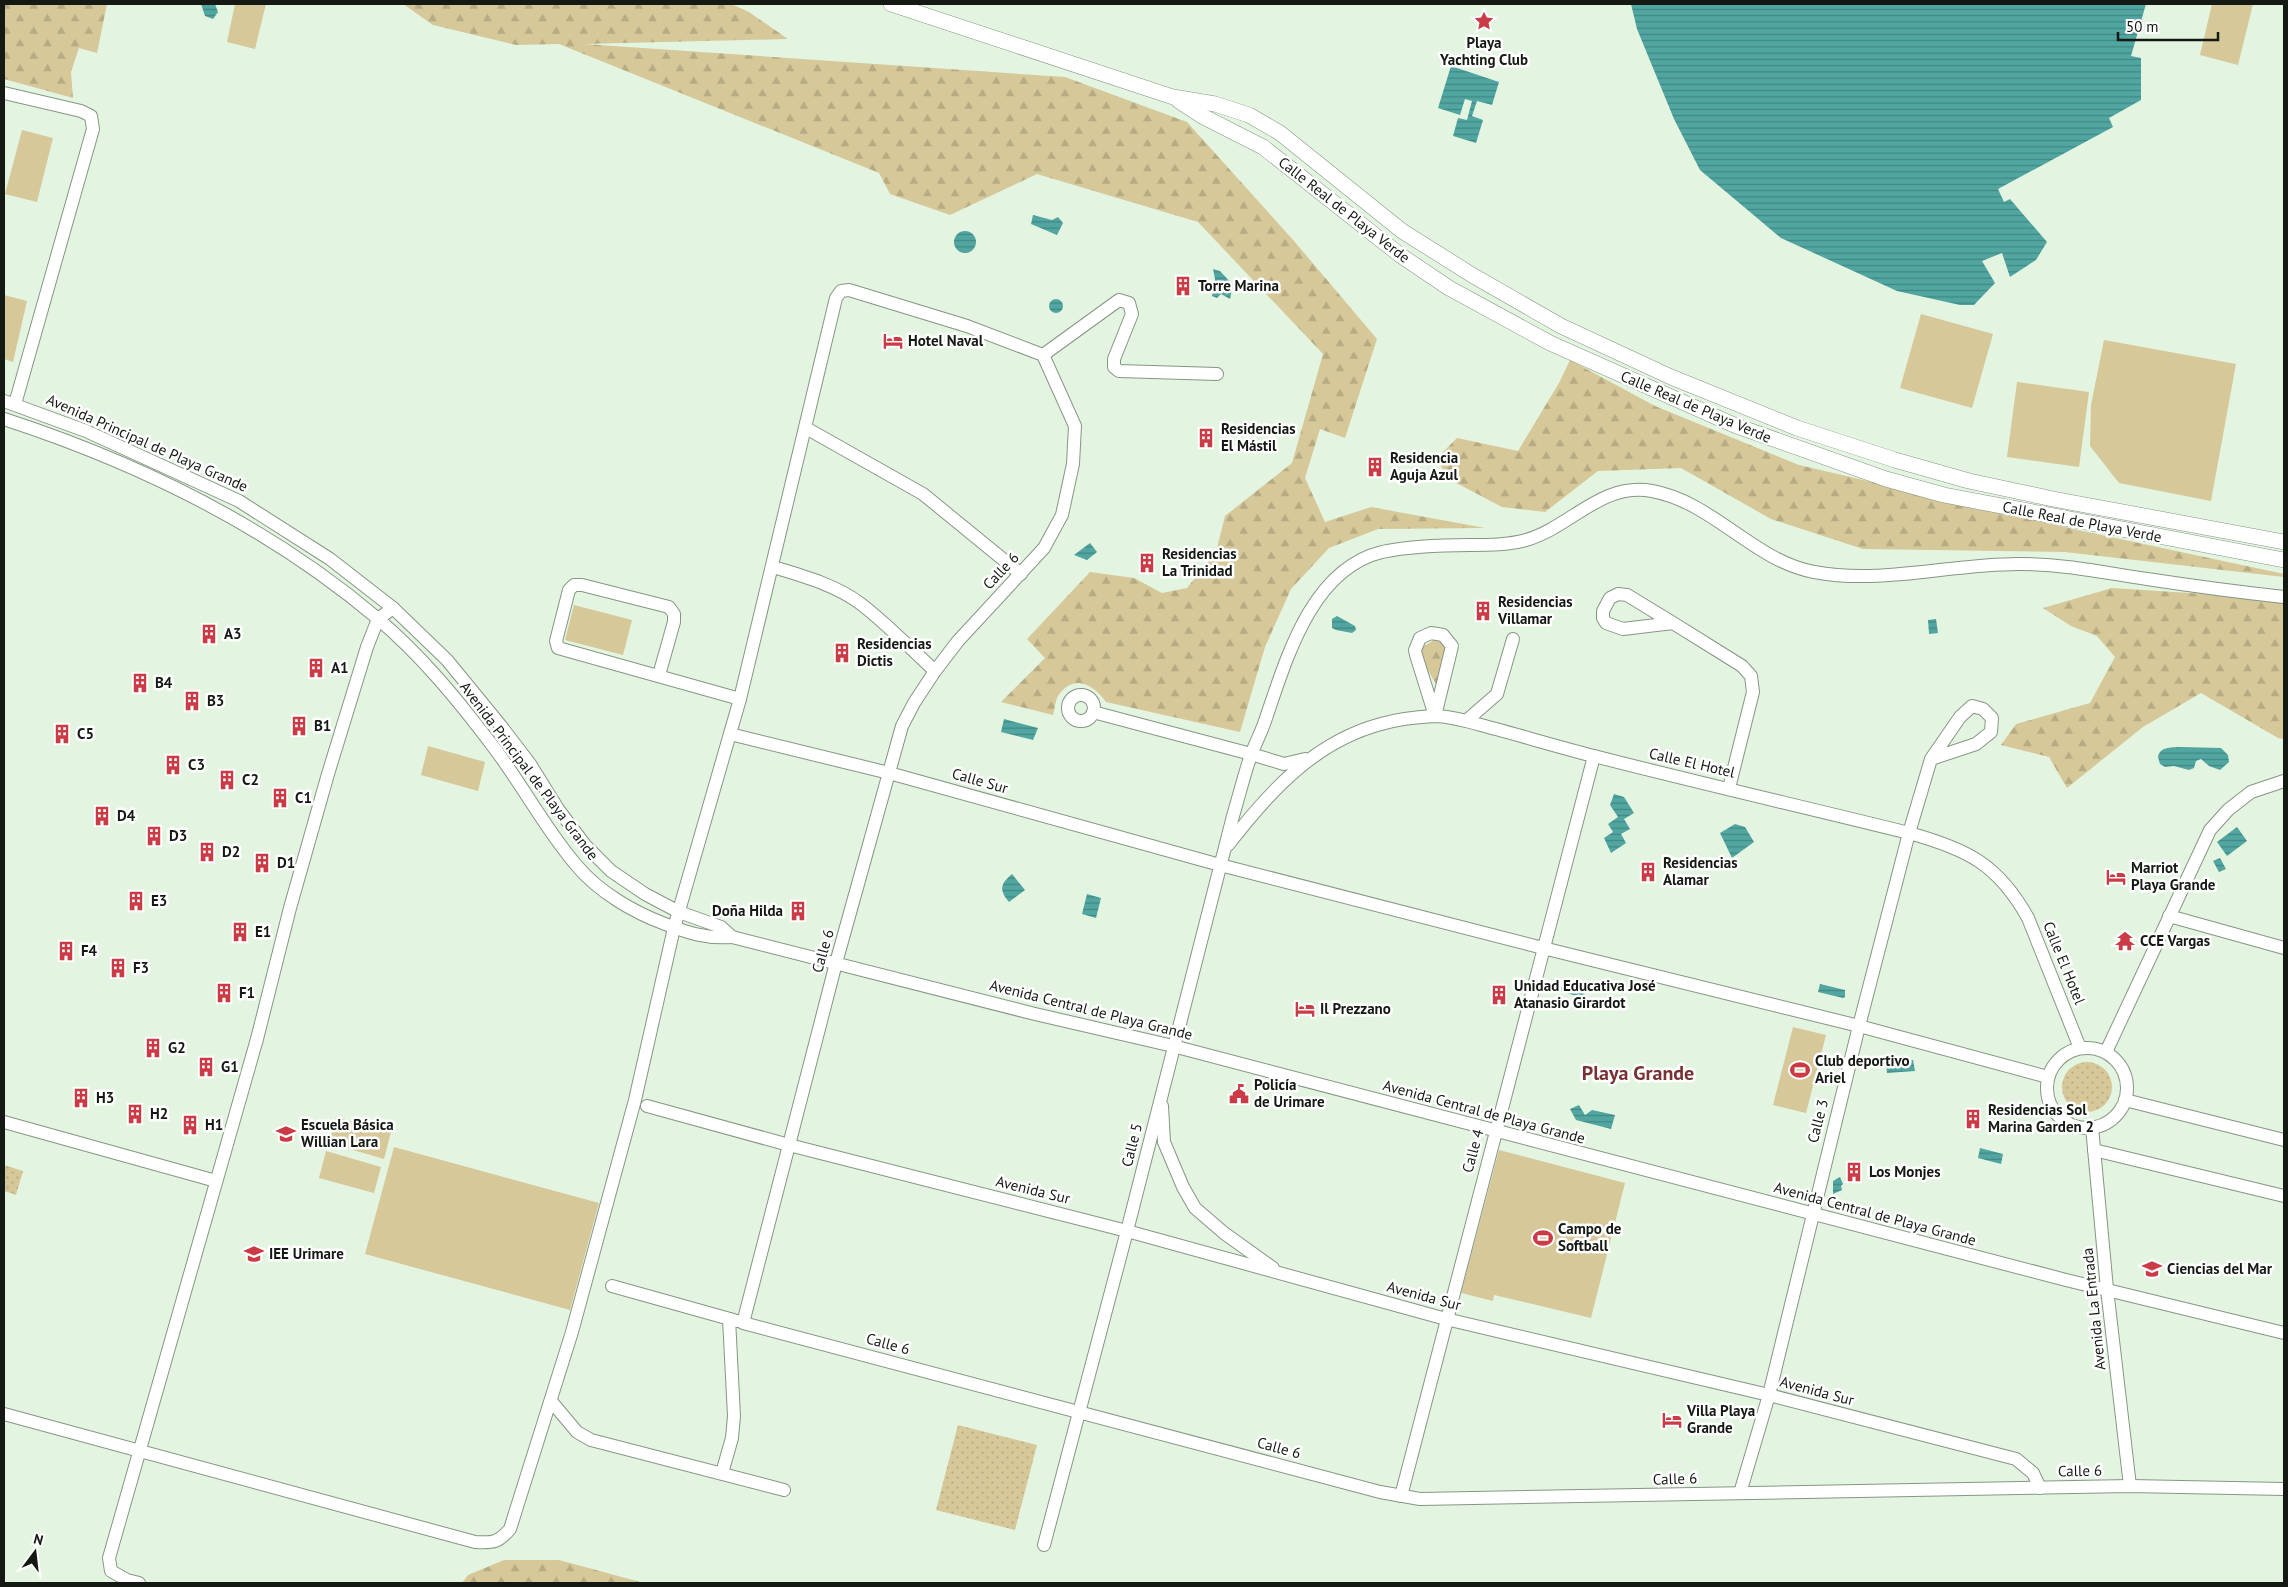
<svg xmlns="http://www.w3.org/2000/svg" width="2288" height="1587" viewBox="0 0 2288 1587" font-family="'PT Sans',sans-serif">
<defs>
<pattern id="grass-dots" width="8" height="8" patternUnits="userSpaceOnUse" patternTransform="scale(1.25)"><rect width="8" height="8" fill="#d6c899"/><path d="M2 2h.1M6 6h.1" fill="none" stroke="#b7ab83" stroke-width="1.8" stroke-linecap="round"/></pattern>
<pattern id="forest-firs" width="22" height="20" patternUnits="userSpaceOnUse" patternTransform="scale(1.25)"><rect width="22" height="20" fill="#d6c899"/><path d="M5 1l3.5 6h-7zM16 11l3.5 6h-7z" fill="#b7ab83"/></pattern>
<pattern id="water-rules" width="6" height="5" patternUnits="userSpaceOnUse" patternTransform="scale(1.25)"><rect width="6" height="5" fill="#51a6a1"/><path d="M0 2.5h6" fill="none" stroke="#428682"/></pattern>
</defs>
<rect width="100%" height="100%" fill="#e3f5e1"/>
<g fill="url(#grass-dots)">
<circle cx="2087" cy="1087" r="25"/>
<path d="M 4,1165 L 23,1171 L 16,1195 L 4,1191 Z"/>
<path d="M 958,1425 L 1037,1445 L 1015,1530 L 936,1510 Z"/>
</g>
<g fill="url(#forest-firs)">
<path d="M 4,4 L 107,4 L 97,53 L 79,48 L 71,72 L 73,98 L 4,79 Z"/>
<path d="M 403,4 L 731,4 L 749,12 L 788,39 L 584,44 L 1065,77 L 1187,122 L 1294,241 L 1377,339 L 1345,438 L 1320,429 L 1305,478 L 1325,522 L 1371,507 L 1485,528 L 1378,529 L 1329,548 L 1291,589 L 1265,647 L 1240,732 L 1106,702 C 1093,684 1074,673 1058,696 C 1055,701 1055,709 1053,715 L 1001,702 L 1045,658 L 1027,639 L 1090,572 L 1134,578 L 1162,593 L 1187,588 L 1216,552 L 1225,516 L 1292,463 L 1323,354 L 1198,222 L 1037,174 L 950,215 L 890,194 L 879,173 L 559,44 L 516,45 L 433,25 Z"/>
<path d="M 1570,360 L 1655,406 L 1799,465 L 2078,530 L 2284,574 L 2284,577 L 2065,552 L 1863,549 L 1771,519 L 1681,468 L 1598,471 L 1545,512 L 1502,507 L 1445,477 L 1438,457 L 1457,438 L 1518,451 L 1559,383 Z"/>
<path d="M 2112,588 L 2284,599 L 2284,739 L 2278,738 L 2201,693 L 2143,727 L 2067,788 L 2049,757 L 2001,745 L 2016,724 L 2090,703 L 2115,657 L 2097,636 L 2071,626 L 2043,608 Z"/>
<path d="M 1434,640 L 1441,642 L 1446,646 L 1440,683 L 1436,684 L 1420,657 L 1421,648 Z"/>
<path d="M 504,1560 L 559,1560 L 644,1583 L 462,1583 L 468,1575 Z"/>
</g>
<g fill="#d6c899">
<path d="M 235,4 L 266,4 L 255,49 L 227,42 Z"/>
<path d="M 2212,4 L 2253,4 L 2238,65 L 2200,55 Z"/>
<path d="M 22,130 L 53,138 L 37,202 L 5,194 Z"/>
<path d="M 4,295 L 27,301 L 13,362 L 4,359 Z"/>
<path d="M 1921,314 L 1993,334 L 1972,408 L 1900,388 Z"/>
<path d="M 2104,340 L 2236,364 L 2211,501 L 2119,483 L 2090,446 L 2091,405 Z"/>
<path d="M 2017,382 L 2089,392 L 2079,467 L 2007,457 Z"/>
<path d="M 574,605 L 632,620 L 623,655 L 565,640 Z"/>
<path d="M 428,746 L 485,762 L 478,791 L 421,775 Z"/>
<path d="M 1793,1027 L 1826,1035 L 1806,1113 L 1773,1105 Z"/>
<path d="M 336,1117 L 391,1132 L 384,1159 L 329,1143 Z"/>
<path d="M 394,1147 L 599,1203 L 570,1310 L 365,1254 Z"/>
<path d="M 1499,1150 L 1625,1183 L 1591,1318 L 1494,1295 L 1493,1301 L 1461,1293 Z"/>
<path d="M 326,1151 L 381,1167 L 374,1193 L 319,1178 Z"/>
</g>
<g fill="url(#water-rules)">
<path d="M 201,4 L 215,4 L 218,12 L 213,19 L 205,16 Z"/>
<path d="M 1631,4 L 2146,4 L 2131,56 L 2141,58 L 2141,100 L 2109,118 L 2113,127 L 1998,189 L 2004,202 L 2010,199 L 2047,242 L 2036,260 L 2010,277 L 2002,253 L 1982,261 L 1995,283 L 1974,305 L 1960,305 L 1897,291 L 1781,238 L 1700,170 L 1674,119 L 1637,29 Z"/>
<path d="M 1451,66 L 1499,82 L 1492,105 L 1477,101 L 1472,116 L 1483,120 L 1476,143 L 1453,136 L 1458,118 L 1467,120 L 1472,101 L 1465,99 L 1460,115 L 1438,108 Z"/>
<path d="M 1033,215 L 1052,220 L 1058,217 L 1063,223 L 1057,235 L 1031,224 Z"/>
<circle cx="965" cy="242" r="11"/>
<path d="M 1213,269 L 1220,271 L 1233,285 L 1230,299 L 1221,294 L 1217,298 L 1212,296 L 1215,279 Z"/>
<circle cx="1056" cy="306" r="7"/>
<path d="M 1090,543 L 1097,552 L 1087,560 L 1074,555 Z"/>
<path d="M 1337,616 L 1355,626 L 1356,630 L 1352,633 L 1336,630 L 1332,628 L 1332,619 Z"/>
<path d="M 1936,619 L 1938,633 L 1929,634 L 1928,620 Z"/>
<path d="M 1004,719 L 1038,728 L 1033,740 L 1001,732 Z"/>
<path d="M 2177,747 L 2221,748 L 2228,755 L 2229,762 L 2220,770 L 2209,766 L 2201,759 L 2196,761 L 2194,768 L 2189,770 L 2174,766 L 2165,767 L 2160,764 L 2158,757 C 2160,747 2169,748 2177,747 Z"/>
<path d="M 1614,794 L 1624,797 L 1634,813 L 1624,819 L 1630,829 L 1621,834 L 1626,843 L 1611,853 L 1604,838 L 1613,832 L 1608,824 L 1618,817 L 1610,805 Z"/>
<path d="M 1735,824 L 1745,827 L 1754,842 L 1732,858 L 1720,833 Z"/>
<path d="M 2237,827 L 2247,841 L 2227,856 L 2217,842 Z"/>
<path d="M 2220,858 L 2226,869 L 2219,872 L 2213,861 Z"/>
<path d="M 1012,874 L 1025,890 L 1009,902 C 999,890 1000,884 1012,874 Z"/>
<path d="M 1087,894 L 1101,898 L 1096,918 L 1082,914 Z"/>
<path d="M 1563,981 L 1586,988 L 1583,998 L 1560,991 Z"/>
<path d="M 1820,984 L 1845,990 L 1845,997 L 1843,998 L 1818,992 Z"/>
<path d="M 1886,1059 L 1913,1060 L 1915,1071 L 1887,1073 Z"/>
<path d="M 1579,1105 L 1585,1115 L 1592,1110 L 1615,1115 L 1611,1129 L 1576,1120 L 1570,1109 Z"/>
<path d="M 1980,1148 L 2003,1154 L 2001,1164 L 1978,1158 Z"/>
<path d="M 1840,1177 L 1843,1184 L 1841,1186 L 1842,1190 L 1833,1194 L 1833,1181 Z"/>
</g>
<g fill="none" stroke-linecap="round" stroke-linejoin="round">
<defs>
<g id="minor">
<path d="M 4,93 L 81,111 L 91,116 L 93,129 L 15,404"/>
<path d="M 1043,355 L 1119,300 L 1129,303 L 1132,314 L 1114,359 L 1114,367 L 1119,371 L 1217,374"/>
<path d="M 4,401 L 86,431 L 239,501 L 330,559 L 393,608 L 447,660 L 501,726 L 530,764 L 558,809 L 585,845 L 611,871 L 645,894 L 679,912 L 721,927 L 732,937 L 1035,1014 L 1173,1046 L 2066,1280 L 2284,1333"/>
<path d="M 4,419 C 139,463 268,526 377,618 C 421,655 457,699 492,745 C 522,784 545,829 577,866 C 599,892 633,912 665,924 C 688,933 707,939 732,937"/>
<path d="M 806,428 L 923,494 L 1021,574"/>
<path d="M 773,567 C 803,576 836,585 861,604 C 887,624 911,649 935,671"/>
<path d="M 1673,623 L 1623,629 L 1606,623 L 1603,618 L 1603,611 L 1610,598 L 1618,594 L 1627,595 L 1673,623 L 1718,651 L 1742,666 L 1751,676 L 1753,692 L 1729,788"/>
<path d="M 1431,633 L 1443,635 L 1452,646 L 1435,716 L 1416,655 L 1415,650 L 1420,638 Z"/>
<path d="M 659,675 L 674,622 L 674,614 L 669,607 L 582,585 L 574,585 L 569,590 L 556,641 L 558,648 L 740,699"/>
<circle cx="1081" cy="708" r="13"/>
<path d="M 1093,712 L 1251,754 L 1284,764 L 1305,759"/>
<path d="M 1466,721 L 1497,694 L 1513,639"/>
<path d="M 730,734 L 889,773 L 1220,865 L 1543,948 L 1859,1026 L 2048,1077"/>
<path d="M 1228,845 C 1269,792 1314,742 1381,724 C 1398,719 1416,717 1434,716 C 1454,716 1476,724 1496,729 C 1529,738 1562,748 1594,756 C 1699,783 1804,807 1909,833 C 1967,849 1998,864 2028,918 L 2080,1048"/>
<path d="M 2169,916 L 2284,948"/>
<circle cx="2087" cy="1088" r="40"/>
<path d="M 2106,1052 L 2210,830 L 2228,810 L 2251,792 L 2284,781"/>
<path d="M 2125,1100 L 2284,1140"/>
<path d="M 647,1106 L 789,1145 L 1127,1231 L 1446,1319 L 1769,1395 L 2016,1459 L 2033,1473 L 2040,1488"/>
<path d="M 1162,1106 L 1164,1142 L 1183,1187 L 1195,1208 L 1224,1233 L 1273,1268"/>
<path d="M 4,1122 L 216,1181"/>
<path d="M 2092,1127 L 2107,1289 L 2130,1486"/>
<path d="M 2094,1150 L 2284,1196"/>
<path d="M 612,1286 L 737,1321"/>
<path d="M 551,1401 L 577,1432 L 591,1440 L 784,1490"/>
<path d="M 4,1414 L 475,1542 C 493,1543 498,1543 510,1529 L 572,1332 L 635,1100 L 674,928 L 740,699 L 836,298 L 841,291 L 849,290 L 967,326 L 1043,355 L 1075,426 L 1073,464 L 1062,515 L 1044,548 L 958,641 L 935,671 L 914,703 L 902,726 L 836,963 L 743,1323 L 1380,1492 L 1420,1499 L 2130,1486 L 2284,1489"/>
<path d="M 722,1473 L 732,1438 L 734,1416 L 729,1319"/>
<path d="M 1740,1493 L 1769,1395 L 1859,1026 L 1909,833 L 1931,759 L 1960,717 L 1972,706 L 1983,709 L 1992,718 L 1991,732 L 1976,744 L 1931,759"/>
<path d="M 1401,1496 L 1594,756"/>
<path d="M 1044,1545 L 1127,1231 L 1233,816 C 1239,796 1244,775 1251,755 C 1255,744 1261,733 1265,721 C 1286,660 1311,569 1382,552 C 1411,546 1441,545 1470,545 C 1489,545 1508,545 1526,540 C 1571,527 1601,482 1652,491 C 1713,502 1754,561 1814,572 C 1883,585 1953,563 2022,564 C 2064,564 2106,573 2147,579 C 2193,586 2238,592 2284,597"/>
<path d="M 139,1583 L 127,1580 L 111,1571 L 109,1558 L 257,1039 L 290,908 L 328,774 L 367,647 L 378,619 L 393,608"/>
</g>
<g id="tertiary">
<path d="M 891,4 L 1173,97 L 1215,104 L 1249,115 L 1280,133 L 1402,231 L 1472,275 L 1561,326 L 1671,377 L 1797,428 L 1895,460 L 1969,481 L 2053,499 L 2284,542"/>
<path d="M 1179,101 L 1202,116 L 1263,147 L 1400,255 L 1449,288 L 1550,343 L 1734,425 L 1886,479 L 1944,495 L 2284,560"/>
</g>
</defs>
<use href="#minor" stroke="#869684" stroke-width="14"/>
<use href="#tertiary" stroke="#869684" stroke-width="16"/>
<use href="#minor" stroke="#fff" stroke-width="12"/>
<use href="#tertiary" stroke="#fff" stroke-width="15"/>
</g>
<defs>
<symbol id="sight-bare" viewBox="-9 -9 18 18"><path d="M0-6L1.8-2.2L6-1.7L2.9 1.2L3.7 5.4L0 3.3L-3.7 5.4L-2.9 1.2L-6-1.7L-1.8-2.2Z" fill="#cb3b45" stroke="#fff" stroke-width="2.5" paint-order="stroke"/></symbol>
<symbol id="building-bare" viewBox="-9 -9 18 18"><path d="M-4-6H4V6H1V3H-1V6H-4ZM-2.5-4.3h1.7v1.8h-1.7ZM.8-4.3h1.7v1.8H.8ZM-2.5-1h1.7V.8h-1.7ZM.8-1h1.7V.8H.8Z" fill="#cb3b45" stroke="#fff" stroke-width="2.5" paint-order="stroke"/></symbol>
<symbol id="hotel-bare" viewBox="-9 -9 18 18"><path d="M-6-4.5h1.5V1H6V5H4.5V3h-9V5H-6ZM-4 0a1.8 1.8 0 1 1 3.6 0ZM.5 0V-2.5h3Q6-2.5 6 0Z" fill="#cb3b45" stroke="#fff" stroke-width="2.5" paint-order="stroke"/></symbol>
<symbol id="temple-bare" viewBox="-9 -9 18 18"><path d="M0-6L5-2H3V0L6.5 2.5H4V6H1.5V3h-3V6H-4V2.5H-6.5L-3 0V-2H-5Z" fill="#cb3b45" stroke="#fff" stroke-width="2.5" paint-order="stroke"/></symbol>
<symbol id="stadium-bare" viewBox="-9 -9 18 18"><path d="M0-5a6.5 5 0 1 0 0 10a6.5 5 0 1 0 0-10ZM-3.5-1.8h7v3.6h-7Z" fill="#cb3b45" stroke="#fff" stroke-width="2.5" paint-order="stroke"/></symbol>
<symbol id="civic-bare" viewBox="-9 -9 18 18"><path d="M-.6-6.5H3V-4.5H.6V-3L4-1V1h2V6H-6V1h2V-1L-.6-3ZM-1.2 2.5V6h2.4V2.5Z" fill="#cb3b45" stroke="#fff" stroke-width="2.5" paint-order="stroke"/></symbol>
<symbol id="school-bare" viewBox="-9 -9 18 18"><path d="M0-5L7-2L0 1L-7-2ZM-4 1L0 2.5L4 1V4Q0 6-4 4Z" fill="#cb3b45" stroke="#fff" stroke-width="2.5" paint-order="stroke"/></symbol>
</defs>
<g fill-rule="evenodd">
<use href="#sight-bare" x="1470" y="7" width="28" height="28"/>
<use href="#building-bare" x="1169" y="272" width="28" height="28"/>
<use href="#hotel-bare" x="879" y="327" width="28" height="28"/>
<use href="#building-bare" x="1192" y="424" width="28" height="28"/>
<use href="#building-bare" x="1361" y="453" width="28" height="28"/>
<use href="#building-bare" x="1133" y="549" width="28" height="28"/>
<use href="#building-bare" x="1469" y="597" width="28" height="28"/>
<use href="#building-bare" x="195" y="620" width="28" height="28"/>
<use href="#building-bare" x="828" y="639" width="28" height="28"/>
<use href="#building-bare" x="302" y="654" width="28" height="28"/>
<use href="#building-bare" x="126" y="669" width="28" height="28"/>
<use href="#building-bare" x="178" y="687" width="28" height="28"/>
<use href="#building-bare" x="285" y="712" width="28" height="28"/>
<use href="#building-bare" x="48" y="720" width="28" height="28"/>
<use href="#building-bare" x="159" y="751" width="28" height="28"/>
<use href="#building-bare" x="213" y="766" width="28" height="28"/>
<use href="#building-bare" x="266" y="784" width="28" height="28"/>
<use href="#building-bare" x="88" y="802" width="28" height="28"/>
<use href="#building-bare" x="140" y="822" width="28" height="28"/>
<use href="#building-bare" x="193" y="838" width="28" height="28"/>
<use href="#building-bare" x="248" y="849" width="28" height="28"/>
<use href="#building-bare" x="1634" y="858" width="28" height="28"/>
<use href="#hotel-bare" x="2102" y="863" width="28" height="28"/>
<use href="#building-bare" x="122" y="887" width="28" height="28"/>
<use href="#building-bare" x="784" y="897" width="28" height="28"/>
<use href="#building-bare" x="226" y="918" width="28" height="28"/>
<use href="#temple-bare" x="2111" y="927" width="28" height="28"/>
<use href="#building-bare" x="52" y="937" width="28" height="28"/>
<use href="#building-bare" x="104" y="954" width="28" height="28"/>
<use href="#building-bare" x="210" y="979" width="28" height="28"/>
<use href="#building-bare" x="1485" y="981" width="28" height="28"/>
<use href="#hotel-bare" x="1291" y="995" width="28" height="28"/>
<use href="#building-bare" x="139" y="1034" width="28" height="28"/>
<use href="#building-bare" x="192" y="1053" width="28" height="28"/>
<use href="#stadium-bare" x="1786" y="1056" width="28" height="28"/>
<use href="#civic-bare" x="1225" y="1080" width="28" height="28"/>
<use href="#building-bare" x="67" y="1084" width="28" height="28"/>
<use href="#building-bare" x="121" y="1100" width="28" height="28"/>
<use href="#building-bare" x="1959" y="1105" width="28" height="28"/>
<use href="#building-bare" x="176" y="1111" width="28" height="28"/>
<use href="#school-bare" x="272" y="1120" width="28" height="28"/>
<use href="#building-bare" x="1840" y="1158" width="28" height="28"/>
<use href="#stadium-bare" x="1529" y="1224" width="28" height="28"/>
<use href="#school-bare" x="240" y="1240" width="28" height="28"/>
<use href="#school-bare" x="2138" y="1255" width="28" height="28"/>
<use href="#hotel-bare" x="1658" y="1406" width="28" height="28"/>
</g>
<g text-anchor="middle" stroke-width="5" stroke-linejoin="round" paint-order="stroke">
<g font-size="15" font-weight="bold" fill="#141a13" stroke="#fff" text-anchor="start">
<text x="1484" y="48" text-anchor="middle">Playa<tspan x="1484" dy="17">Yachting Club</tspan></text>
<text x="1198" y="291">Torre Marina</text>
<text x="908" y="346">Hotel Naval</text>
<text x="1221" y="434">Residencias<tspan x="1221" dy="17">El Mástil</tspan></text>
<text x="1390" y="463">Residencia<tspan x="1390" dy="17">Aguja Azul</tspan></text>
<text x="1162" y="559">Residencias<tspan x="1162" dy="17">La Trinidad</tspan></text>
<text x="1498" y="607">Residencias<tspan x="1498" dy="17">Villamar</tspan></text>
<text x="224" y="639">A3</text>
<text x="857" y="649">Residencias<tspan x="857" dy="17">Dictis</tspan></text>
<text x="331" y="673">A1</text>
<text x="155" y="688">B4</text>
<text x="207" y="706">B3</text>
<text x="314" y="731">B1</text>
<text x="77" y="739">C5</text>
<text x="188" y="770">C3</text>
<text x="242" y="785">C2</text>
<text x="295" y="803">C1</text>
<text x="117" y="821">D4</text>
<text x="169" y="841">D3</text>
<text x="222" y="857">D2</text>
<text x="277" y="868">D1</text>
<text x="1663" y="868">Residencias<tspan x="1663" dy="17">Alamar</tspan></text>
<text x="2131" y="873">Marriot<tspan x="2131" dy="17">Playa Grande</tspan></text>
<text x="151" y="906">E3</text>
<text x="783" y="916" text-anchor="end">Doña Hilda</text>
<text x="255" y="937">E1</text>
<text x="2140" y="946">CCE Vargas</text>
<text x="81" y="956">F4</text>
<text x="133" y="973">F3</text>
<text x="1514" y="991">Unidad Educativa José<tspan x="1514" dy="17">Atanasio Girardot</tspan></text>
<text x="239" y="998">F1</text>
<text x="1320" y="1014">Il Prezzano</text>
<text x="168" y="1053">G2</text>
<text x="1815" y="1066">Club deportivo<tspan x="1815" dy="17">Ariel</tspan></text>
<text x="221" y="1072">G1</text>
<text x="1254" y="1090">Policía<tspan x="1254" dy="17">de Urimare</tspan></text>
<text x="96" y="1103">H3</text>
<text x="1988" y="1115">Residencias Sol<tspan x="1988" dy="17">Marina Garden 2</tspan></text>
<text x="150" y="1119">H2</text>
<text x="205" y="1130">H1</text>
<text x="301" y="1130">Escuela Básica<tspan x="301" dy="17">Willian Lara</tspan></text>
<text x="1869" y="1177">Los Monjes</text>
<text x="1558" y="1234">Campo de<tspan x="1558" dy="17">Softball</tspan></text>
<text x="269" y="1259">IEE Urimare</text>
<text x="2167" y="1274">Ciencias del Mar</text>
<text x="1687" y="1416">Villa Playa<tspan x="1687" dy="17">Grande</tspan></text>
</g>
<g font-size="15" fill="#141a13" stroke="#fff">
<text transform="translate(1344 210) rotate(38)" y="5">Calle Real de Playa Verde</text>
<text transform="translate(1696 407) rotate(23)" y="5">Calle Real de Playa Verde</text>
<text transform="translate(147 443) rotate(24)" y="5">Avenida Principal de Playa Grande</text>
<text transform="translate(2082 522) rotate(11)" y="5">Calle Real de Playa Verde</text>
<text transform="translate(1001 571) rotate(-47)" y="5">Calle 6</text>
<text transform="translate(1692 763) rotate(13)" y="5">Calle El Hotel</text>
<text transform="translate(529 771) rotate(53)" y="5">Avenida Principal de Playa Grande</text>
<text transform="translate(980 781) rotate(16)" y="5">Calle Sur</text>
<text transform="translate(823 951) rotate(-74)" y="5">Calle 6</text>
<text transform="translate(2064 963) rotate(68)" y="5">Calle El Hotel</text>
<text transform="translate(1091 1010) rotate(14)" y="5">Avenida Central de Playa Grande</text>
<text transform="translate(1484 1112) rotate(15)" y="5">Avenida Central de Playa Grande</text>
<text transform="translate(1818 1121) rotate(-76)" y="5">Calle 3</text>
<text transform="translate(1132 1145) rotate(-76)" y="5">Calle 5</text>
<text transform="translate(1473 1151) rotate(-75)" y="5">Calle 4</text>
<text transform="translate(1033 1190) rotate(14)" y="5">Avenida Sur</text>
<text transform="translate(1875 1214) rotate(15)" y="5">Avenida Central de Playa Grande</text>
<text transform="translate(1424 1296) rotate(15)" y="5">Avenida Sur</text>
<text transform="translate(2094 1309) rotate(-96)" y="5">Avenida La Entrada</text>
<text transform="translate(888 1344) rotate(15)" y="5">Calle 6</text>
<text transform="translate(1817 1391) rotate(15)" y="5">Avenida Sur</text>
<text transform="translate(1279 1448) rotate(15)" y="5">Calle 6</text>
<text transform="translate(2080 1471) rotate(-1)" y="5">Calle 6</text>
<text transform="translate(1675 1479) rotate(-2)" y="5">Calle 6</text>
</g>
<g font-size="20" font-weight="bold" fill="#783132" stroke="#fff">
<text x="1638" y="1080">Playa Grande</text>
</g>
</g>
<rect width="2288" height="1587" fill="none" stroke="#141a13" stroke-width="10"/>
<g transform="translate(35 1552) rotate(15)" stroke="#ffffff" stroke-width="4" paint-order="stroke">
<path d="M0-4L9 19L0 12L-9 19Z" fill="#141a13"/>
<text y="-8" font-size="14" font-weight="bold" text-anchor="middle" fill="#141a13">N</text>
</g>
<path d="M2118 32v8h100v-8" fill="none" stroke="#141a13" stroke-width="2.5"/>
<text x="2126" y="32" font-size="15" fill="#141a13" stroke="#ffffff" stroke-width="4" paint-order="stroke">50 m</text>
</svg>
